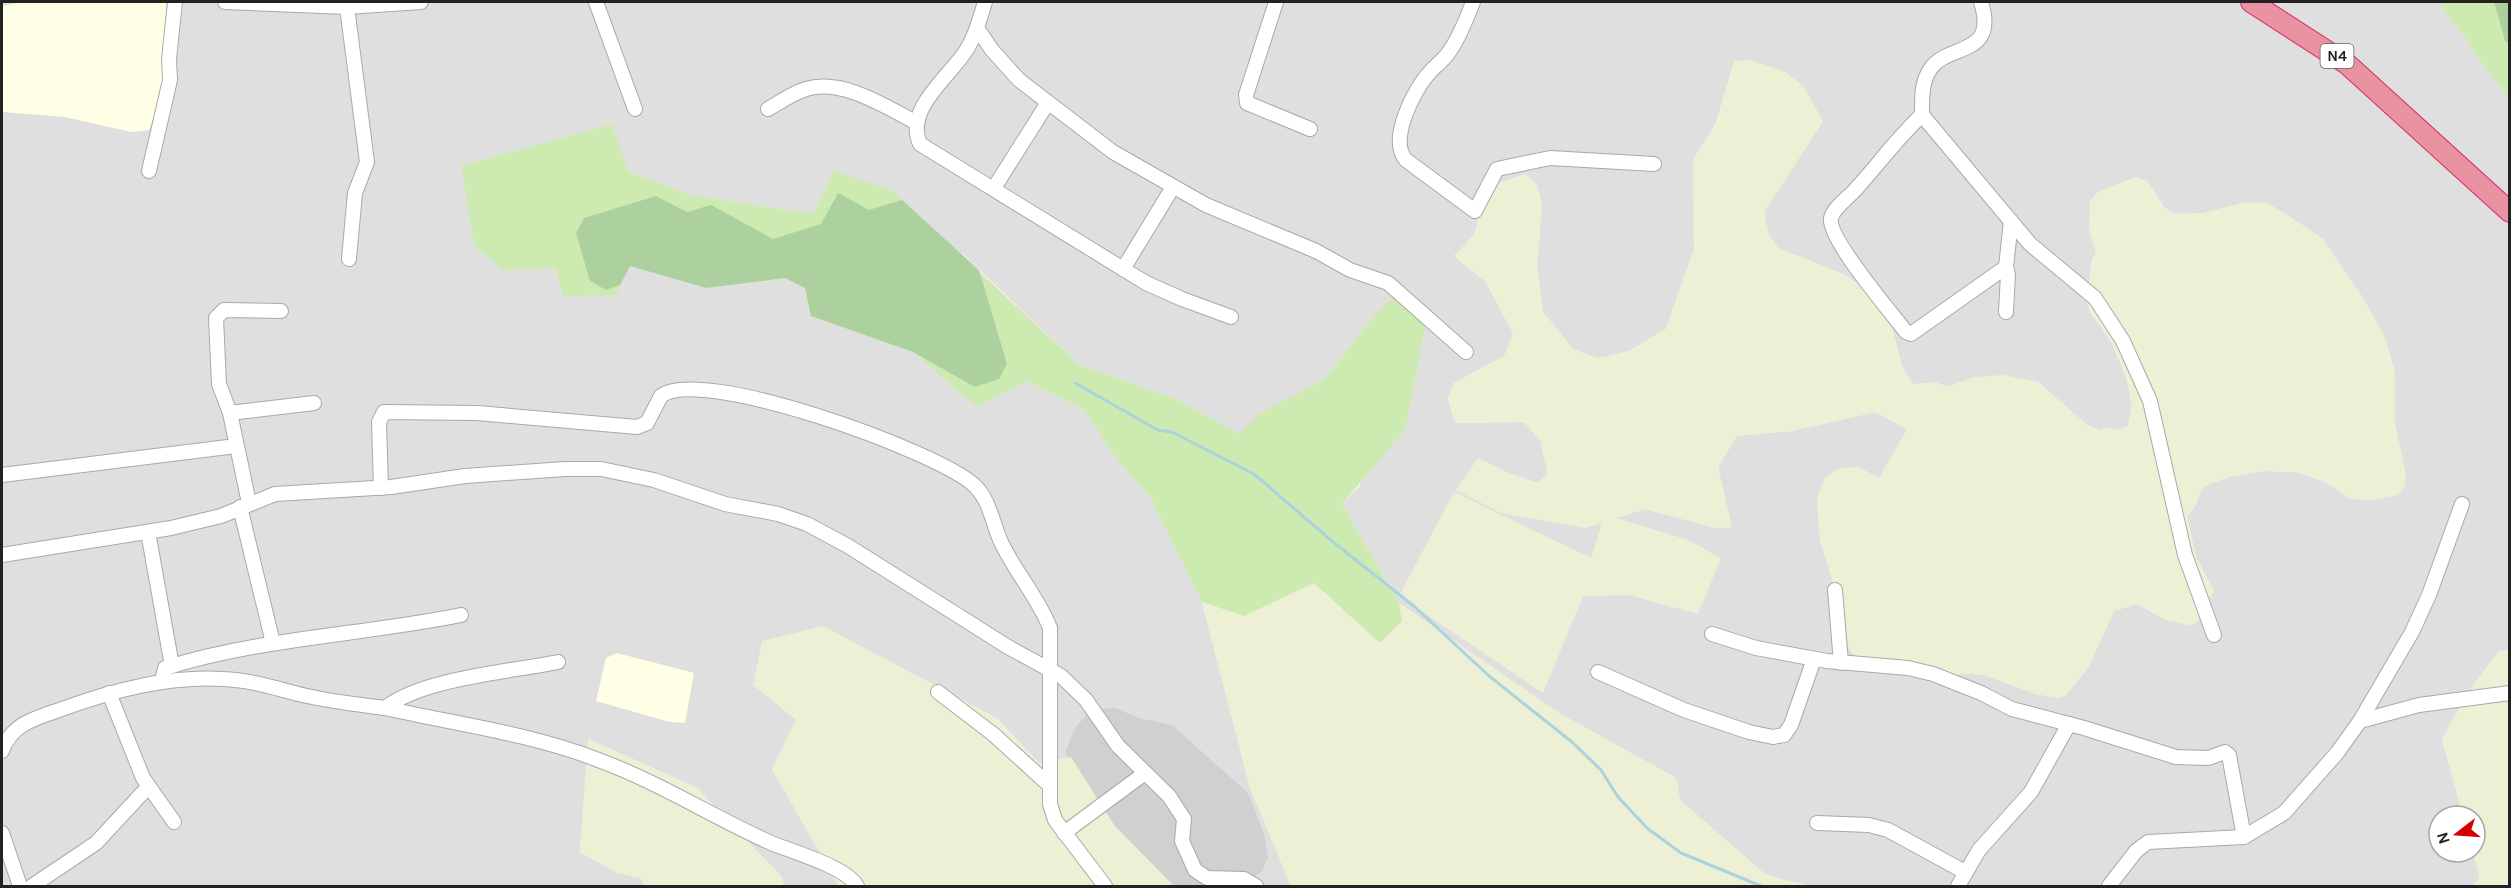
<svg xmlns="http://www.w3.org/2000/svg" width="2511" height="888" viewBox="0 0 2511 888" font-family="Karla,sans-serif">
<rect width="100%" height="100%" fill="#f2efe9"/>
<path fill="#e0dfdf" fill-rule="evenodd" d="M 2,2 L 2439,2 L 2498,85 L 2509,97 L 2509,650 L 2499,651 L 2472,686 L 2442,739 L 2463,816 L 2439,816 L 2439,852 L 2473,852 L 2480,878 L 2473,886 L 1810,886 L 1766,875 L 1680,800 L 1676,778 L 1559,713 L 1399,603 L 1342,504 L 1360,486 L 1398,291 L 1373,317 L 1324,380 L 1261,413 L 1239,435 L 1178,400 L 1078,364 L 962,253 L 813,214 L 691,195 L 628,171 L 503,269 L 629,266 L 706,288 L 785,278 L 805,288 L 811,316 L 913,352 L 1026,381 L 1085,410 L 1108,448 L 1151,499 L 1202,602 L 1250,788 L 1291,886 L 1174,886 L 1039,764 L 997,718 L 796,720 L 772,769 L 839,886 L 784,886 L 782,877 L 697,788 L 589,739 L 580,852 L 617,873 L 641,878 L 645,886 L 2,886 ZM 1734,61 L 1823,121 L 1764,212 L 1769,235 L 1778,248 L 1841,273 L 1879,297 L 1892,328 L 1902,366 L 1912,385 L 1935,382 L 1947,387 L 1975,377 L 2038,382 L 2087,425 L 2101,431 L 2117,430 L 2128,426 L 2132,406 L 2127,380 L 2111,341 L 2090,312 L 2087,299 L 2092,260 L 2096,252 L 2089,229 L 2147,181 L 2165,208 L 2174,214 L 2203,213 L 2247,202 L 2283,212 L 2323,239 L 2395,372 L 2395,424 L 2406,476 L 2351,499 L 2327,483 L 2297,472 L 2264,471 L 2232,476 L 2207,485 L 2201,490 L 2196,505 L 2187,516 L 2196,557 L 2214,591 L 2189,625 L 2166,620 L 2137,604 L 2114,611 L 2088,668 L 2066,695 L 2059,698 L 2036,694 L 1984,675 L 1963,673 L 1940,680 L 1905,673 L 1839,601 L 1820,541 L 1817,499 L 1858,467 L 1879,478 L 1908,429 L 1875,412 L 1792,431 L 1737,436 L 1718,467 L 1731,527 L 1716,528 L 1645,509 L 1585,528 L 1509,473 L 1538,483 L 1548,474 L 1540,440 L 1524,422 L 1455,423 L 1448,399 L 1454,383 L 1505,356 L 1513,333 L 1485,281 L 1454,256 L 1474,235 L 1496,184 L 1526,174 L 1542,205 L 1537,266 L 1543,312 L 1573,349 L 1597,358 L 1605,357 L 1629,351 L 1666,329 L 1694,249 L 1693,160 L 1716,123 Z"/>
<g fill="#ffffe5">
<path d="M 22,2 L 166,2 L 167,78 L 149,130 L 131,132 L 65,117 L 2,112 L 2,6 Z"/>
<path d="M 617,653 L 694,673 L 685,723 L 670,722 L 596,701 L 606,658 Z"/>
</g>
<path fill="#d0d0d0" d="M 1115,708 L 1139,718 L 1172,725 L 1248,793 L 1264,834 L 1268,857 L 1262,871 L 1242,886 L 1173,886 L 1139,862 L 1065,753 L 1075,728 L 1091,710 Z"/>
<g fill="#eef0d5">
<path d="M 1750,60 L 1786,72 L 1804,87 L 1823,121 L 1764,212 L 1769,235 L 1778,248 L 1841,273 L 1879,297 L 1892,328 L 1902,366 L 1913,384 L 1935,382 L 1947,387 L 1975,377 L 2003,375 L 2038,382 L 2087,425 L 2101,431 L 2106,427 L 2117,430 L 2128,426 L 2132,406 L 2127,380 L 2111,341 L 2087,304 L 2090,274 L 2096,252 L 2089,229 L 2090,201 L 2099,191 L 2136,177 L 2147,181 L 2165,208 L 2174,214 L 2203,213 L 2247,202 L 2268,203 L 2323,239 L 2364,299 L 2386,340 L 2395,372 L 2395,424 L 2406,476 L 2404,488 L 2398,495 L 2370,500 L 2350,499 L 2327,483 L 2297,472 L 2264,471 L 2232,476 L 2207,485 L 2201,490 L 2196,505 L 2187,516 L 2196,557 L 2214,591 L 2197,622 L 2190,625 L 2166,620 L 2146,607 L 2133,604 L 2114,611 L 2088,668 L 2066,695 L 2059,698 L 2036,694 L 1984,675 L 1963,673 L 1940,680 L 1905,673 L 1872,673 L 1859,662 L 1849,649 L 1839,601 L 1820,541 L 1817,499 L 1825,477 L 1839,468 L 1858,467 L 1879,478 L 1907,429 L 1875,412 L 1792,431 L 1737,436 L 1718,467 L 1732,527 L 1716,528 L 1645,509 L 1616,518 L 1688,540 L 1721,558 L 1698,614 L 1629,595 L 1583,596 L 1543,693 L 1399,596 L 1454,492 L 1591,558 L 1602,523 L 1585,528 L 1501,513 L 1456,490 L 1478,458 L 1509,473 L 1538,483 L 1548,473 L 1540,440 L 1524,422 L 1455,423 L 1448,399 L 1454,383 L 1504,356 L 1513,333 L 1485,281 L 1454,256 L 1474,235 L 1481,210 L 1496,184 L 1526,174 L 1537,184 L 1542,205 L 1537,266 L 1543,312 L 1573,349 L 1597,358 L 1605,357 L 1629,351 L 1666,329 L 1694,249 L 1693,160 L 1716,123 L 1734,61 Z"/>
<path d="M 1314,583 L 1341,609 L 1402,621 L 1399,603 L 1559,713 L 1676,778 L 1680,800 L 1766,875 L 1810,886 L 1291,886 L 1250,788 L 1202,602 L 1244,616 Z"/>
<path d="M 823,626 L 997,718 L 1039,763 L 1071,757 L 1114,825 L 1174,886 L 839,886 L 772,769 L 796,720 L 753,685 L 762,641 Z"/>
<path d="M 2509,650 L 2509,886 L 2473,886 L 2480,877 L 2473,852 L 2475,816 L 2463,816 L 2442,739 L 2472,686 L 2499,651 Z"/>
<path d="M 588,739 L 697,788 L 782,877 L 784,886 L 645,886 L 641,878 L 617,873 L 580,852 Z"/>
</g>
<g fill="#cdebb0">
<path d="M 2439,2 L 2494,2 L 2505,40 L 2509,43 L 2509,97 L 2498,85 Z"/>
<path d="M 612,124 L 628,171 L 691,195 L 813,214 L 834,171 L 893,191 L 1078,364 L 1178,400 L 1239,434 L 1260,413 L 1324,380 L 1373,317 L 1398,291 L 1427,318 L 1405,430 L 1342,504 L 1399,603 L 1402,621 L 1380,643 L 1314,583 L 1244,616 L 1202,602 L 1151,499 L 1108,448 L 1085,410 L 1026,381 L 977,407 L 913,352 L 811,316 L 805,288 L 785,278 L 706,288 L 630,266 L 616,295 L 563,296 L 556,268 L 503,270 L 474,244 L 461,166 Z"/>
</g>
<g fill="#add19e">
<path d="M 2494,2 L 2509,2 L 2509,43 L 2505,41 Z"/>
<path d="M 838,193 L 869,210 L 902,200 L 979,270 L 1007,364 L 999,379 L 975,387 L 913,352 L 811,316 L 805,288 L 785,278 L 706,288 L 630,266 L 620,285 L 606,290 L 590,281 L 576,233 L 584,218 L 656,196 L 687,212 L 711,205 L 773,239 L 821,224 Z"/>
</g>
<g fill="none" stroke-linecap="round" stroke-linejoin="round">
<path stroke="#aad3df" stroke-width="3" d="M 1075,383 L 1158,430 L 1172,432 L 1254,474 L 1332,541 L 1415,607 L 1488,675 L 1572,742 L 1601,770 L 1618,797 L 1647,828 L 1681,853 L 1761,886"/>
<defs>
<g id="minor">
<path d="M 225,2 L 347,7 L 421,2"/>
<path d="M 596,2 L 635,109"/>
<path d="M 985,2 C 980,18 976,35 967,49 C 951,76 904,108 920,144 L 1146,283 L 1182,299 L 1231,317"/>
<path d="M 1276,2 L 1246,95 L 1247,103 L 1310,129"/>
<path d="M 1473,2 C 1467,18 1459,38 1449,52 C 1444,60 1436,65 1430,72 C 1414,89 1388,140 1406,160 L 1475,211 L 1497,169 L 1550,158 L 1654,164"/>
<path d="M 1981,2 C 1998,57 1949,43 1931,68 C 1921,82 1922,99 1922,115 L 2030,244 L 2095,298 L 2123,341 L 2150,401 L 2185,555 L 2214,635"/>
<path d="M 347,7 L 367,162 L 355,193 L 349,259"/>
<path d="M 977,28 L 992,50 L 1019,80 L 1113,152 L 1206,205 L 1316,251 L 1350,270 L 1388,283 L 1466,352"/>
<path d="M 768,109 C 780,102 793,93 806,89 C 843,78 886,107 917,123"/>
<path d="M 1922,115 C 1897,138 1878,165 1855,190 C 1848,198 1834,207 1831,218 C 1827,238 1891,312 1906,332 L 1911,334 L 2006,267"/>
<path d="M 149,171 L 170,80 L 169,59 L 175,2"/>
<path d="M 994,188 L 1047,104"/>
<path d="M 1123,269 L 1173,187"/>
<path d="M 2006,312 L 2008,274 L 2006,267 L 2011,221"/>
<path d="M 230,413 L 314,403"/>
<path d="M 2,475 L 236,446"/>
<path d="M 381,488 L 379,422 L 384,412 L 477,413 L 637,427 L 647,423 L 661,396 C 700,365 937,451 974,485 C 990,500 992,522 1001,542 C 1015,572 1038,597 1050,628 L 1050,804 L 1055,820 L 1105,886"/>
<path d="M 249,503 L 230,413 L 219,384 L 216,318 L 224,310 L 281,311"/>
<path d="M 240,507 L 273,643"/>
<path d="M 148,532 L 172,666"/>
<path d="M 2,555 L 171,528 L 221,516 L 275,494 L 391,487 L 465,476 L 565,469 L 601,469 L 654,480 L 725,504 L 778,514 L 807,524 L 848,546 L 1008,647 L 1061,676 L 1086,700 L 1118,746 L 1169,796 L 1184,819 L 1182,841 L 1195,870 L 1207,878 L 1244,879 L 1256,886"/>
<path d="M 1835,590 L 1841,663"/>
<path d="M 1712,634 L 1756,648 L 1827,661 L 1908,668 L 1933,674 L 1981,693 L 2012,709 L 2084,728 L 2176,757 L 2208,758 L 2225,752 L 2229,755 L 2244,837"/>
<path d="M 1598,672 L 1684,710 L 1749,732 L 1773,737 L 1784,735 L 1791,725 L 1814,659"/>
<path d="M 162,681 L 165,668 C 261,638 362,635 461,615"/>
<path d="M 938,692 L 993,734 L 1048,784"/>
<path d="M 109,693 L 143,778 L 174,822"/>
<path d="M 385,708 C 456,724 533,734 601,761 C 660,783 713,817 769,842 C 792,852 845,866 857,886"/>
<path d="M 2360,721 L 2412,632 L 2429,595 L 2462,504"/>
<path d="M 2,751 C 12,723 36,718 62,709 C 114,690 168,676 223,679 C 254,680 283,691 312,697 C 336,702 361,705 385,708 C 423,678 510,672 558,662"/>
<path d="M 1817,823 L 1869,825 L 1888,830 L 1965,872"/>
<path d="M 2,833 L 20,886"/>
<path d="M 1064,833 L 1145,773"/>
<path d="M 32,886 L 96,843 L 148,787"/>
<path d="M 1958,886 L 1979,850 L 2031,792 L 2069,724"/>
<path d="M 2109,886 L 2136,851 L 2148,842 L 2244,837 L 2284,813 L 2337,753 L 2360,721 L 2419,705 L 2510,693"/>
</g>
<path id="highway" d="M 2251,2 L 2347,64 L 2510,212"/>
</defs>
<use href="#minor" stroke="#a9a9a9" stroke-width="16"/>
<use href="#highway" stroke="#dc2a67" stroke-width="22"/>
<use href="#minor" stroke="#fff" stroke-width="14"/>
<use href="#highway" stroke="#e892a2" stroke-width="20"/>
</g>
<g text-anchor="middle" stroke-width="4.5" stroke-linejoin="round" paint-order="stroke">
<rect fill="#fff" stroke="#646464" stroke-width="1.5" x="2320.5" y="44" width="33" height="24" rx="4.5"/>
<g font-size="15" font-weight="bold" fill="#222">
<text x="2337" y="61">N4</text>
</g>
</g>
<rect width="2511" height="888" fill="none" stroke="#222222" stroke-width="6"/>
<g transform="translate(2457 834) rotate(253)"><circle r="28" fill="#ffffff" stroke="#a7a7a7" stroke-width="1.5"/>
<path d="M0-4.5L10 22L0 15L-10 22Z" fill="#d40000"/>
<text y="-9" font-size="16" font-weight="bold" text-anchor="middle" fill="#222222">N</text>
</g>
</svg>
